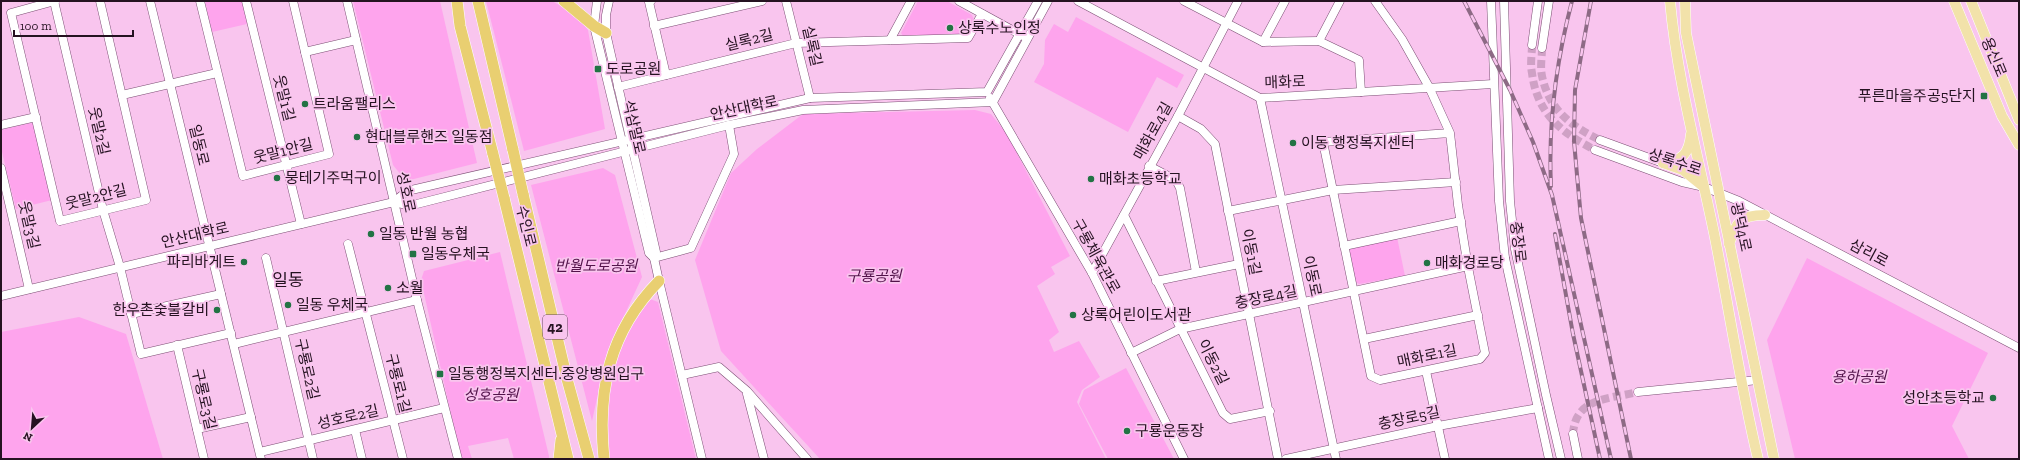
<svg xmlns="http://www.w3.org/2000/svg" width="2020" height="460" viewBox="0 0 2020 460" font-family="'Zilla Slab','Noto Sans KR',serif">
<rect width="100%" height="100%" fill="#f9c5ee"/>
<g fill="#fea4ed">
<path d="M 205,1 L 242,1 L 247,24 L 212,32 Z"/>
<path d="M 353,1 L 440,1 L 477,163 L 406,181 L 393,165 Z"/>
<path d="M 486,1 L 552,1 L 575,14 L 588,30 L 605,129 L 524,151 Z"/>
<path d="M 918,1 L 947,1 L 972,15 L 974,20 L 967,34 L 903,36 L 901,33 Z"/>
<path d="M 1076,17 L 1184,75 L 1177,88 L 1157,77 L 1128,132 L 1034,82 L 1044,64 L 1045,40 L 1054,24 L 1068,32 Z"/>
<path d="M 975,110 L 991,114 L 1007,134 L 1070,256 L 1051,267 L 1055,274 L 1037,286 L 1059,332 L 1049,340 L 1054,352 L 1079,341 L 1100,377 L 1082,390 L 1077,402 L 1106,459 L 820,459 L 721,351 L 695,260 L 731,173 L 757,149 L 803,114 Z"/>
<path d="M 31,123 L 34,125 L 52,200 L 16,209 L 1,148 L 1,130 Z"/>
<path d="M 603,168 L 615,175 L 642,277 L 607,353 L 592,421 L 531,185 Z"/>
<path d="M 1397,237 L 1405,276 L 1359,284 L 1356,282 L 1349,249 Z"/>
<path d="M 500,252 L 549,456 L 549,459 L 514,459 L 508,438 L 468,446 L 472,459 L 461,459 L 421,280 L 424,271 Z"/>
<path d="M 1807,258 L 1988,353 L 1952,426 L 1969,459 L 1795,459 L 1767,340 Z"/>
<path d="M 647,298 L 658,302 L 696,459 L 609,459 L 607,394 L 618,345 Z"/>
<path d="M 79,317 L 126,334 L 163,459 L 1,459 L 1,332 Z"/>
<path d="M 1126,368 L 1174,459 L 1108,459 L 1079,404 L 1084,390 Z"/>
</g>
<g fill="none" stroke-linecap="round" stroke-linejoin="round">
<g stroke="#cfa1c5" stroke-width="8" stroke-dasharray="8 4" stroke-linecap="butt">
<path d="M 1532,45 C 1532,54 1530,64 1532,73 C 1537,114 1562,133 1595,150"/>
<path d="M 1542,48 C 1542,57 1540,67 1542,76 C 1549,110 1571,126 1600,140"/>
<path d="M 1573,434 C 1575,397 1610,399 1638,392"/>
</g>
<defs>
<g id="minor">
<path d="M 54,1 L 103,210 L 120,267 L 141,354 L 231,333"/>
<path d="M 55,1 L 11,13 L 60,221 L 146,200 L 100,1"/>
<path d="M 150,1 L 261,459"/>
<path d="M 200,1 L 243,176 L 329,154 L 293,1"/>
<path d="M 246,1 L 301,224"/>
<path d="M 347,1 L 417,300 L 458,459"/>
<path d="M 597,1 L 594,26 L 649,253 L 654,258"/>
<path d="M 609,1 L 606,15 L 606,33 L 656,252 L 654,258 L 659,281 L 702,459"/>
<path d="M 651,1 L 649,2 L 666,75"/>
<path d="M 786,1 L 810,98"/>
<path d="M 959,1 L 1025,37"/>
<path d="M 1078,1 L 1260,98 L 1493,84"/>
<path d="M 1184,1 L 1263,42 L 1319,41 L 1359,60 L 1361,92"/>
<path d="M 1375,1 L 1402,39 L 1429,87 L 1450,133 L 1458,205 L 1468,267 L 1485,353 L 1480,359 L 1380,380 L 1371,376 L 1323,142 L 1450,133"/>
<path d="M 1491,1 L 1499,201 L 1505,258 L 1549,459"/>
<path d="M 1504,1 L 1510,201 L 1515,249 L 1546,395 L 1561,459"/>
<path d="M 654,26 L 762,1"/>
<path d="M 890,40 L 911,1"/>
<path d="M 1319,41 L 1340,1"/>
<path d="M 1263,42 L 1285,1"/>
<path d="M 1532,45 L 1538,1"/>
<path d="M 1542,48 L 1549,1"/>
<path d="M 305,52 L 356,40"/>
<path d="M 618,87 L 796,43 L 968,38 L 982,14"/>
<path d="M 122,95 L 217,73"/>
<path d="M 990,98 L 1092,273 L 1184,459"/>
<path d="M 1260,98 L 1336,459"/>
<path d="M 1178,116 L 1201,129 L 1215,144 L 1278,459"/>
<path d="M 1,125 L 36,117"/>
<path d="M 1600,140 L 1663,163"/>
<path d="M 1595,150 L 1682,182 L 1704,187 L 1739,201 L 2019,348"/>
<path d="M 1149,166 L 1176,180 L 1180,188 L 1196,272"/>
<path d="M 1,168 L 29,289"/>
<path d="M 394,202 L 409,206 L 729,125 L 803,110 L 993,102 L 1048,1"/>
<path d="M 1228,211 L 1333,190 L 1456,182"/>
<path d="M 1124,215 L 1223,413 L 1230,419 L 1270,411"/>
<path d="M 348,244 L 403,459"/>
<path d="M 1344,246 L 1461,221"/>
<path d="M 266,258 L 313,459"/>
<path d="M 654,258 L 691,248 L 734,154 L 729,125"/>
<path d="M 1092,273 L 1178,116 L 1238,1"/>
<path d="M 1156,281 L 1239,264"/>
<path d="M 1,296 L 394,202 L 407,191 L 810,98 L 987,92 L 1038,1"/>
<path d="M 131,314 L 221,294"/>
<path d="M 1364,339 L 1478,315"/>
<path d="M 234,344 L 417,300"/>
<path d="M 177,345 L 204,459"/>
<path d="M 1131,353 L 1180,329 L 1505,258"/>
<path d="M 1426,371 L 1445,459"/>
<path d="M 682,375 L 719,367 L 747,391 L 807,459"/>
<path d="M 1638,392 L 1758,380"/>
<path d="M 747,394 L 764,459"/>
<path d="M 197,429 L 251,417"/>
<path d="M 355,430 L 362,459"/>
<path d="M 1573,434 L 1578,459"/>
<path d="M 260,452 L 444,408"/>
<path d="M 1286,459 L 1438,426 L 1538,408"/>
</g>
<g id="major">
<path d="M 1670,1 C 1677,79 1698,156 1714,233 C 1729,308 1740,384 1758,459"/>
<path d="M 1685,1 L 1686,33 L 1774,459"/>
<path d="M 1954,1 L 2002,116 L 2019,145"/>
<path d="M 1971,1 L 2019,120"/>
<path d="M 1663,163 C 1683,160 1689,154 1691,134"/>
<path d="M 1663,163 L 1683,170 L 1704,187"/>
<path d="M 1729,244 C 1737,221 1740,215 1765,215"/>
</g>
<g id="highway">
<path d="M 457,1 L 460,26 L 493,154"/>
<path d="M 478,1 L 513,150"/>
<path d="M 564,1 L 594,26 L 606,33"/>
<path d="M 523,194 L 567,379 L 589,459"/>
<path d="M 504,198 L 568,459"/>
<path d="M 559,459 L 561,440"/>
<path d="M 604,459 C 597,390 609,332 659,281"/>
</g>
</defs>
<use href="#minor" stroke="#7c4f74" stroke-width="9"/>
<use href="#major" stroke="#fff" stroke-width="11"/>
<use href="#highway" stroke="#fff" stroke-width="12"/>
<use href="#minor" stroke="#fff" stroke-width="8"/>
<use href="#major" stroke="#f2e2aa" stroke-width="10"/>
<use href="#highway" stroke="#e9cf71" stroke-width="11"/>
<defs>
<g id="rail">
<path d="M 1464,1 L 1510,90 L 1533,142 L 1552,195 L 1611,459"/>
<path d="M 1591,1 L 1575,90 L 1574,141 L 1577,175 L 1581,218 L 1631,459"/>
<path d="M 1551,186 C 1548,122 1556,62 1572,1"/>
<path d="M 1555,234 L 1573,334 L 1600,459"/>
</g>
</defs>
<use href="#rail" stroke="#8d6a85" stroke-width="4"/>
<use href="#rail" stroke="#f9c5ee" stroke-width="2.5" stroke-dasharray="8" stroke-linecap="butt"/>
<defs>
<g id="highway-bridge">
<path d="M 513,150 L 523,194"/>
<path d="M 493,154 L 504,198"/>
</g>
</defs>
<use href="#highway-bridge" stroke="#fff" stroke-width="12" stroke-linecap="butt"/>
<use href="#highway-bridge" stroke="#e9cf71" stroke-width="11"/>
</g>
<g fill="#227344" stroke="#f9c5ee" stroke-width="1.5">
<circle cx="950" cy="28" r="4"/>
<rect x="594" y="65" width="8" height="8" rx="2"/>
<rect x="1980" y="92" width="8" height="8" rx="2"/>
<circle cx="305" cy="104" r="4"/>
<circle cx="357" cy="137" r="4"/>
<circle cx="1293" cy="143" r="4"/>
<circle cx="277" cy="178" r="4"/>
<circle cx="1091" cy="179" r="4"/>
<circle cx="371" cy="234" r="4"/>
<rect x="409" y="250" width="8" height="8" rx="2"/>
<circle cx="244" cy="262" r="4"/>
<circle cx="1427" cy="263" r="4"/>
<circle cx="388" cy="288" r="4"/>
<circle cx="288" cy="305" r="4"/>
<circle cx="217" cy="310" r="4"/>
<circle cx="1073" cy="315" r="4"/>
<rect x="436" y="370" width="8" height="8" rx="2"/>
<circle cx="1993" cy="398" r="4"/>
<circle cx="1127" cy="431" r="4"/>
</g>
<g text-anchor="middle" stroke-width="3.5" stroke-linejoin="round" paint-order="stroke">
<rect fill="#f9c5ee" stroke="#65485e" stroke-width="1" x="543" y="315" width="24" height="24" rx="3"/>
<g font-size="14" font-weight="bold" fill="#251221">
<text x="555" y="332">42</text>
</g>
<g font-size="15" fill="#251221" stroke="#f9c5ee" text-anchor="start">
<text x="958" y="33">상록수노인정</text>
<text x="606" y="74">도로공원</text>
<text x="1976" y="101" text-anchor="end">푸른마을주공5단지</text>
<text x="313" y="109">트라움팰리스</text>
<text x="365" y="142">현대블루핸즈 일동점</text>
<text x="1301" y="148">이동 행정복지센터</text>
<text x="285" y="183">뭉테기주먹구이</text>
<text x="1099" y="184">매화초등학교</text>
<text x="379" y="239">일동 반월 농협</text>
<text x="421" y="259">일동우체국</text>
<text x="236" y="267" text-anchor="end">파리바게트</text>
<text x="1435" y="268">매화경로당</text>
<text x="396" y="293">소월</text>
<text x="296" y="310">일동 우체국</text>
<text x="209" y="315" text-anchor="end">한우촌숯불갈비</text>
<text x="1081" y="320">상록어린이도서관</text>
<text x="448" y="379">일동행정복지센터.중앙병원입구</text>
<text x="1985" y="403" text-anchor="end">성안초등학교</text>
<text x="1135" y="436">구룡운동장</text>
</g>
<g font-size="15" fill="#251221" stroke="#f9c5ee">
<text transform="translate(749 40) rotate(-14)" y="5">실록2길</text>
<text transform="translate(812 46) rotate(77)" y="5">실록길</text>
<text transform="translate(1994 57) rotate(67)" y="5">용신로</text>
<text transform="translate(1285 82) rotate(-2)" y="5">매화로</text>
<text transform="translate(284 98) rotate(76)" y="5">웃말1길</text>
<text transform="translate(744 108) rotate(-12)" y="5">안산대학로</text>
<text transform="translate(634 127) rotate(77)" y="5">석삼말로</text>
<text transform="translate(99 131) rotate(77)" y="5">웃말2길</text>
<text transform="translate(1153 131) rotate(-61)" y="5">매화로4길</text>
<text transform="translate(199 145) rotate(76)" y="5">일동로</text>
<text transform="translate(283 151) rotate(-14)" y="5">웃말1안길</text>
<text transform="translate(1675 162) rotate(18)" y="5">상록수로</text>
<text transform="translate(406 192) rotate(78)" y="5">성호로</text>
<text transform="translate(96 197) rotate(-14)" y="5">웃말2안길</text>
<text transform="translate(29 225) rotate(77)" y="5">웃말3길</text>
<text transform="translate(526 226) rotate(76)" y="5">수인로</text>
<text transform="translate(1741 227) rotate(78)" y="5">광덕4로</text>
<text transform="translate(195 235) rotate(-13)" y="5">안산대학로</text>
<text transform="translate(1518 242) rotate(83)" y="5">충장로</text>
<text transform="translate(1251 252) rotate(79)" y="5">이동1길</text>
<text transform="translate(1869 253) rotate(28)" y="5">삼리로</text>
<text transform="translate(1096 256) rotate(61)" y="5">구룡체육관로</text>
<text transform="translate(1312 276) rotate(78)" y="5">이동로</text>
<text transform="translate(1266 297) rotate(-12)" y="5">충장로4길</text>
<text transform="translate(1427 356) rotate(-12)" y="5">매화로1길</text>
<text transform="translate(1213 362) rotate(63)" y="5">이동2길</text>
<text transform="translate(307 369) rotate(77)" y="5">구룡로2길</text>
<text transform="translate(398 383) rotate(76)" y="5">구룡로1길</text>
<text transform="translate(204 399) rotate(77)" y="5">구룡로3길</text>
<text transform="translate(348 417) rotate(-13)" y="5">성호로2길</text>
<text transform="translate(1409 418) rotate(-12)" y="5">충장로5길</text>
</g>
<g font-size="15" font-style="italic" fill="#53134b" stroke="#f9c5ee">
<text x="596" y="271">반월도로공원</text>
<text x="874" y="281">구룡공원</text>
<text x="1859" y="382">용하공원</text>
<text x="491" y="400">성호공원</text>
</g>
<g font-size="17" fill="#251221" stroke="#f9c5ee">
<text x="288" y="286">일동</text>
</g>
</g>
<rect width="2020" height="460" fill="none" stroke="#251221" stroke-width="4"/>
<g transform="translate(32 428) rotate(206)" stroke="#f9c5ee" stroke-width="3" paint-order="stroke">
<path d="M0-3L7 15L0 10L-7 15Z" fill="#251221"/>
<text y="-6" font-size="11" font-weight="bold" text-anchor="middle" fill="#251221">N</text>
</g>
<path d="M14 30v6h119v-6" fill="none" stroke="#251221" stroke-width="2"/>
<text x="20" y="30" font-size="12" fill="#251221" stroke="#f9c5ee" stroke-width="3" paint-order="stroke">100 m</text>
</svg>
